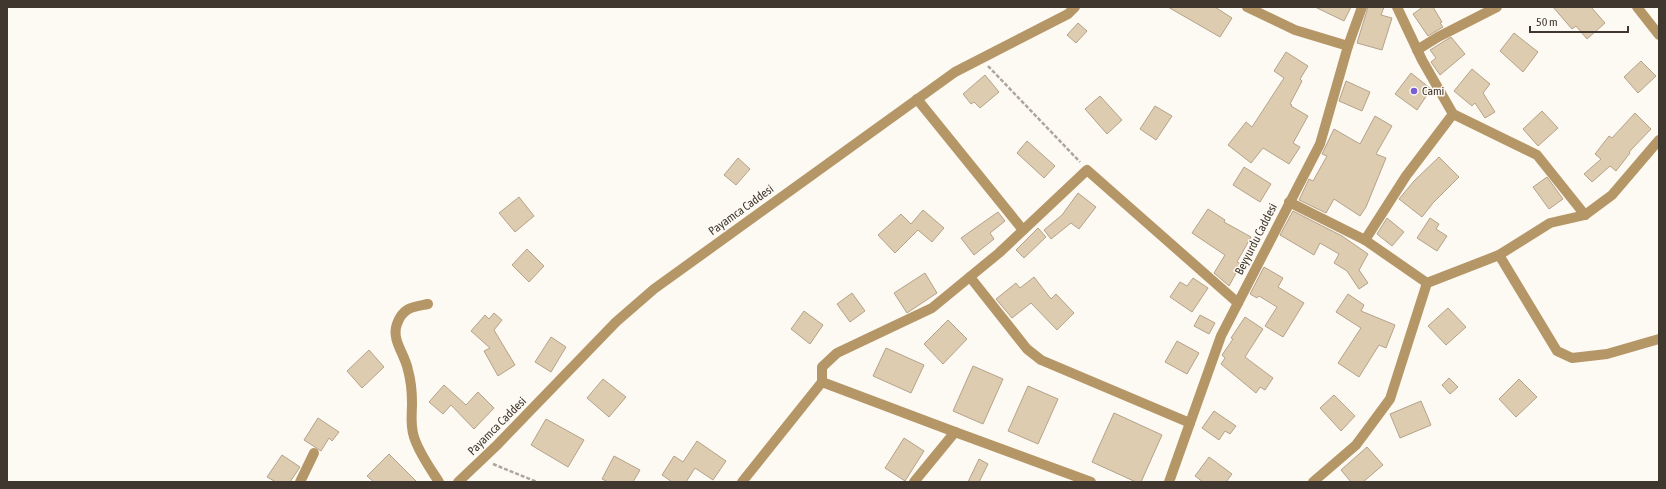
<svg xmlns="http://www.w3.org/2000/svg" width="1666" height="489" viewBox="0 0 1666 489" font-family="'Asap Condensed',sans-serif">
<rect width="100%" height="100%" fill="#fdf9f3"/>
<g fill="#deccb1" stroke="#b4a389">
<path d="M 1168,7 L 1215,7 L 1232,18 L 1220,37 Z"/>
<path d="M 1315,7 L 1351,7 L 1344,21 Z"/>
<path d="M 1368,7 L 1384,7 L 1381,15 L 1392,18 L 1382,50 L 1357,43 Z"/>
<path d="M 1423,7 L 1433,7 L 1442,22 L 1440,23 L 1443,27 L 1428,36 L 1413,14 Z"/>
<path d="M 1553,7 L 1591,7 L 1605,23 L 1587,39 L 1576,26 L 1572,29 Z"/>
<path d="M 1078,23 L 1087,31 L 1076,43 L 1067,35 Z"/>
<path d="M 1514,33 L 1538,52 L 1523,72 L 1500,51 Z"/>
<path d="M 1451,37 L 1465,54 L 1440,75 L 1431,62 L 1436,58 L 1430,50 Z"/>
<path d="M 1286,52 L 1308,66 L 1300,79 L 1302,81 L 1290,104 L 1292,105 L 1291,106 L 1308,116 L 1293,143 L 1300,147 L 1289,164 L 1263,148 L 1251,163 L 1228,145 L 1246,122 L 1252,127 L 1284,78 L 1274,71 Z"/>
<path d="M 1641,61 L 1656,76 L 1638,93 L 1624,77 Z"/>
<path d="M 1472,69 L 1490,84 L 1483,93 L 1495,112 L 1485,118 L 1475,103 L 1472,106 L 1454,91 Z"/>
<path d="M 1411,73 L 1431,89 L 1417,110 L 1395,94 Z"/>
<path d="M 985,75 L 999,92 L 980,108 L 974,102 L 971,104 L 963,94 Z"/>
<path d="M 1346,81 L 1370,92 L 1362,111 L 1339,101 Z"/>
<path d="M 1100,96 L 1122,120 L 1107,134 L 1085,109 Z"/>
<path d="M 1155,106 L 1172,116 L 1156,140 L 1140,129 Z"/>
<path d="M 1542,111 L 1558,128 L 1538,146 L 1523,129 Z"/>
<path d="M 1635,113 L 1651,129 L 1629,152 L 1630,153 L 1616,171 L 1610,166 L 1592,182 L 1584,174 L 1601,159 L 1595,154 L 1609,136 L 1612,138 Z"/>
<path d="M 1375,116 L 1392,126 L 1376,154 L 1386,158 L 1366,207 L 1360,216 L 1334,199 L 1326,213 L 1299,200 L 1309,179 L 1313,181 L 1327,156 L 1322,154 L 1334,129 L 1360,144 Z"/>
<path d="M 1027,141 L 1055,166 L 1044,178 L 1017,153 Z"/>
<path d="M 1439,157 L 1459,177 L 1433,203 L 1422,217 L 1399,199 L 1414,181 Z"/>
<path d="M 738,158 L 750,169 L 736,185 L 724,175 Z"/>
<path d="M 1244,167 L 1271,184 L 1260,202 L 1233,185 Z"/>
<path d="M 1547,177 L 1563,199 L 1549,209 L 1533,187 Z"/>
<path d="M 1078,193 L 1096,207 L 1079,229 L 1071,223 L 1051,239 L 1044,230 L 1062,215 Z"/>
<path d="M 519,197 L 534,216 L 515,232 L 499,213 Z"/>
<path d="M 1208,209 L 1225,220 L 1224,222 L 1251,237 L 1237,262 L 1241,264 L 1229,286 L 1214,273 L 1225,255 L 1192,233 Z"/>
<path d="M 923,210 L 944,228 L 932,242 L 918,230 L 895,253 L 878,235 L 901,214 L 911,224 Z"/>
<path d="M 1293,211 L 1342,236 L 1368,254 L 1359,270 L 1368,283 L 1359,289 L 1347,271 L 1334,263 L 1339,254 L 1320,243 L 1314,255 L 1280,235 Z"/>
<path d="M 998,212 L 1005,221 L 990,233 L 994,239 L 974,255 L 961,238 Z"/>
<path d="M 1387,218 L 1404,232 L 1392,246 L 1377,234 Z"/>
<path d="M 1430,218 L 1439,224 L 1436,229 L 1447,236 L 1437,251 L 1417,238 Z"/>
<path d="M 1038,228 L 1046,237 L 1024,258 L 1016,250 Z"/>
<path d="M 527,249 L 544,266 L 529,282 L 512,265 Z"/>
<path d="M 1264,267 L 1283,278 L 1278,287 L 1304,303 L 1283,337 L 1265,326 L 1277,307 L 1259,296 L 1257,298 L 1250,294 Z"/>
<path d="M 925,273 L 937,293 L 907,313 L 894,293 Z"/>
<path d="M 1034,277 L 1051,299 L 1056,294 L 1074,313 L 1057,330 L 1031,303 L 1012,318 L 996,299 L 1016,283 L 1020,288 Z"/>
<path d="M 1193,278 L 1208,288 L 1192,312 L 1170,297 L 1180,282 L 1187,286 Z"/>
<path d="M 852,293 L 865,311 L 850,322 L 837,304 Z"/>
<path d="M 1348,294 L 1364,305 L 1361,311 L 1395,325 L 1386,348 L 1379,345 L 1359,377 L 1338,363 L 1361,328 L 1336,312 Z"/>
<path d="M 1448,308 L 1466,327 L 1446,345 L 1428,326 Z"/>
<path d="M 804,311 L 823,325 L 810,344 L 791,329 Z"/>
<path d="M 494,313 L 502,320 L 494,330 L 515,365 L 498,376 L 484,351 L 490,348 L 471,331 L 485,315 L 489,319 Z"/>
<path d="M 1200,315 L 1215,323 L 1209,334 L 1194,326 Z"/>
<path d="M 1245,317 L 1263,329 L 1245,357 L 1273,378 L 1265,390 L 1260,387 L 1256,393 L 1221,364 L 1225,358 L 1222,355 L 1233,339 L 1231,338 Z"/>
<path d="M 948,320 L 967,339 L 943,364 L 924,344 Z"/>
<path d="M 551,337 L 566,347 L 551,372 L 535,362 Z"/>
<path d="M 1177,341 L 1199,353 L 1187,374 L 1165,362 Z"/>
<path d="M 886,348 L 924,365 L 911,393 L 873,376 Z"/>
<path d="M 369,350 L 384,367 L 362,388 L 347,371 Z"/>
<path d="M 973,366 L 1003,379 L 983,424 L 953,411 Z"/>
<path d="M 1449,378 L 1458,387 L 1450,394 L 1442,385 Z"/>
<path d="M 603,379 L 626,397 L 609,417 L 587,398 Z"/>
<path d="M 1519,379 L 1537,397 L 1516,417 L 1499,399 Z"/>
<path d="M 444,385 L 466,405 L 478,392 L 494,408 L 474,429 L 451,405 L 443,414 L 429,402 Z"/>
<path d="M 1028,386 L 1058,399 L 1038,444 L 1008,431 Z"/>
<path d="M 1334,395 L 1355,416 L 1341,431 L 1320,408 Z"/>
<path d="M 1421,401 L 1431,425 L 1400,438 L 1390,414 Z"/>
<path d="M 1214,411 L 1236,426 L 1230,434 L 1225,431 L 1219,440 L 1202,428 Z"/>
<path d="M 1114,413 L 1162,435 L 1141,482 L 1136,482 L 1092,462 Z"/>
<path d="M 318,418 L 339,432 L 332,441 L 329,438 L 321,451 L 304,440 Z"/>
<path d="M 546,419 L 584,440 L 568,467 L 531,445 Z"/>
<path d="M 904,438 L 924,451 L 905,481 L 885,468 Z"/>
<path d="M 697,441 L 726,461 L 713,480 L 695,468 L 686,482 L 672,482 L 662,475 L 674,456 L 683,462 Z"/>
<path d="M 1367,447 L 1383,465 L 1363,482 L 1351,482 L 1341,470 Z"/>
<path d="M 389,454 L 417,482 L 374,482 L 367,476 Z"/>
<path d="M 282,455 L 300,467 L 290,482 L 276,482 L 267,477 Z"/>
<path d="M 614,456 L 640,470 L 633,482 L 608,482 L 602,479 Z"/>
<path d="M 1209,457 L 1232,474 L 1226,482 L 1203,482 L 1195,476 Z"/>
<path d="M 979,459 L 988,464 L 979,482 L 968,482 Z"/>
</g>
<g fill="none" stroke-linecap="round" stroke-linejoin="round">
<g stroke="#aca69f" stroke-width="2.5" stroke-dasharray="4 2" stroke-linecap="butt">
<path d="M 988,66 L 1080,162"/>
<path d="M 493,464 L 537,482"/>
</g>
<g stroke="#b59667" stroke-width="10">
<path d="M 1247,7 L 1295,30 L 1348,46"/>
<path d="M 1397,7 L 1422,60 L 1453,114 L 1537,155 L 1585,215"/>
<path d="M 1637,7 L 1659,35"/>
<path d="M 1417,50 L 1438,37 L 1497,7"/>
<path d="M 917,99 L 1023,230"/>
<path d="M 1289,202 L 1365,240 L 1427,283"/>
<path d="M 1365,240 L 1406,176 L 1453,114"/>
<path d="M 1499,255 L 1557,351 L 1572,358 L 1607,354 L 1659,339"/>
<path d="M 970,277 L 1027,349 L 1041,360 L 1190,423"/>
<path d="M 428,304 C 413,307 403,307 397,324 C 391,340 405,354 408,370 C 411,381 412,392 412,403 C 412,415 410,425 414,437 C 419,453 430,468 439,482"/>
<path d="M 822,382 L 822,367 L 837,353 L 932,308 L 999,253 L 1087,170 L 1238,303"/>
<path d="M 300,482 L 314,453"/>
<path d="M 458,482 L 498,444 L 616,322 L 654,289 L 955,72 L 1068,14 L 1075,7"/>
<path d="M 742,482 L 822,382 L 955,432"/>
<path d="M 914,482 L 955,432 L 1091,482"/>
<path d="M 1169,482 L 1221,336 L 1320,144 L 1348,46 L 1362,7"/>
<path d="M 1313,482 L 1356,445 L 1390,399 L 1427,283 L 1499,255 L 1550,223 L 1585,215 L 1612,195 L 1659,140"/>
</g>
</g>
<circle fill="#775fd9" stroke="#fdf9f3" stroke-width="1.5" cx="1414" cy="91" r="4"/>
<g text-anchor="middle" stroke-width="3" stroke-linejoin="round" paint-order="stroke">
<g font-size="12" fill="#40382e" stroke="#fdf9f3" text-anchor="start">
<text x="1422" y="95">Cami</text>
</g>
<g font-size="12" fill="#40382e" stroke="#fdf9f3">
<text transform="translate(741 210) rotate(-36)" y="4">Payamca Caddesi</text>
<text transform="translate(1256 239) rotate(-63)" y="4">Beyyurdu Caddesi</text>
<text transform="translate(497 426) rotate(-45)" y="4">Payamca Caddesi</text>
</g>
</g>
<rect width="1666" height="489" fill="none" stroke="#40382e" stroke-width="16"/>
<path d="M1530 26v6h98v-6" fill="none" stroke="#40382e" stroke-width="2"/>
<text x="1536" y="26" font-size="12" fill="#40382e" stroke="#fdf9f3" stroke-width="3" paint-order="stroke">50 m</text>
</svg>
